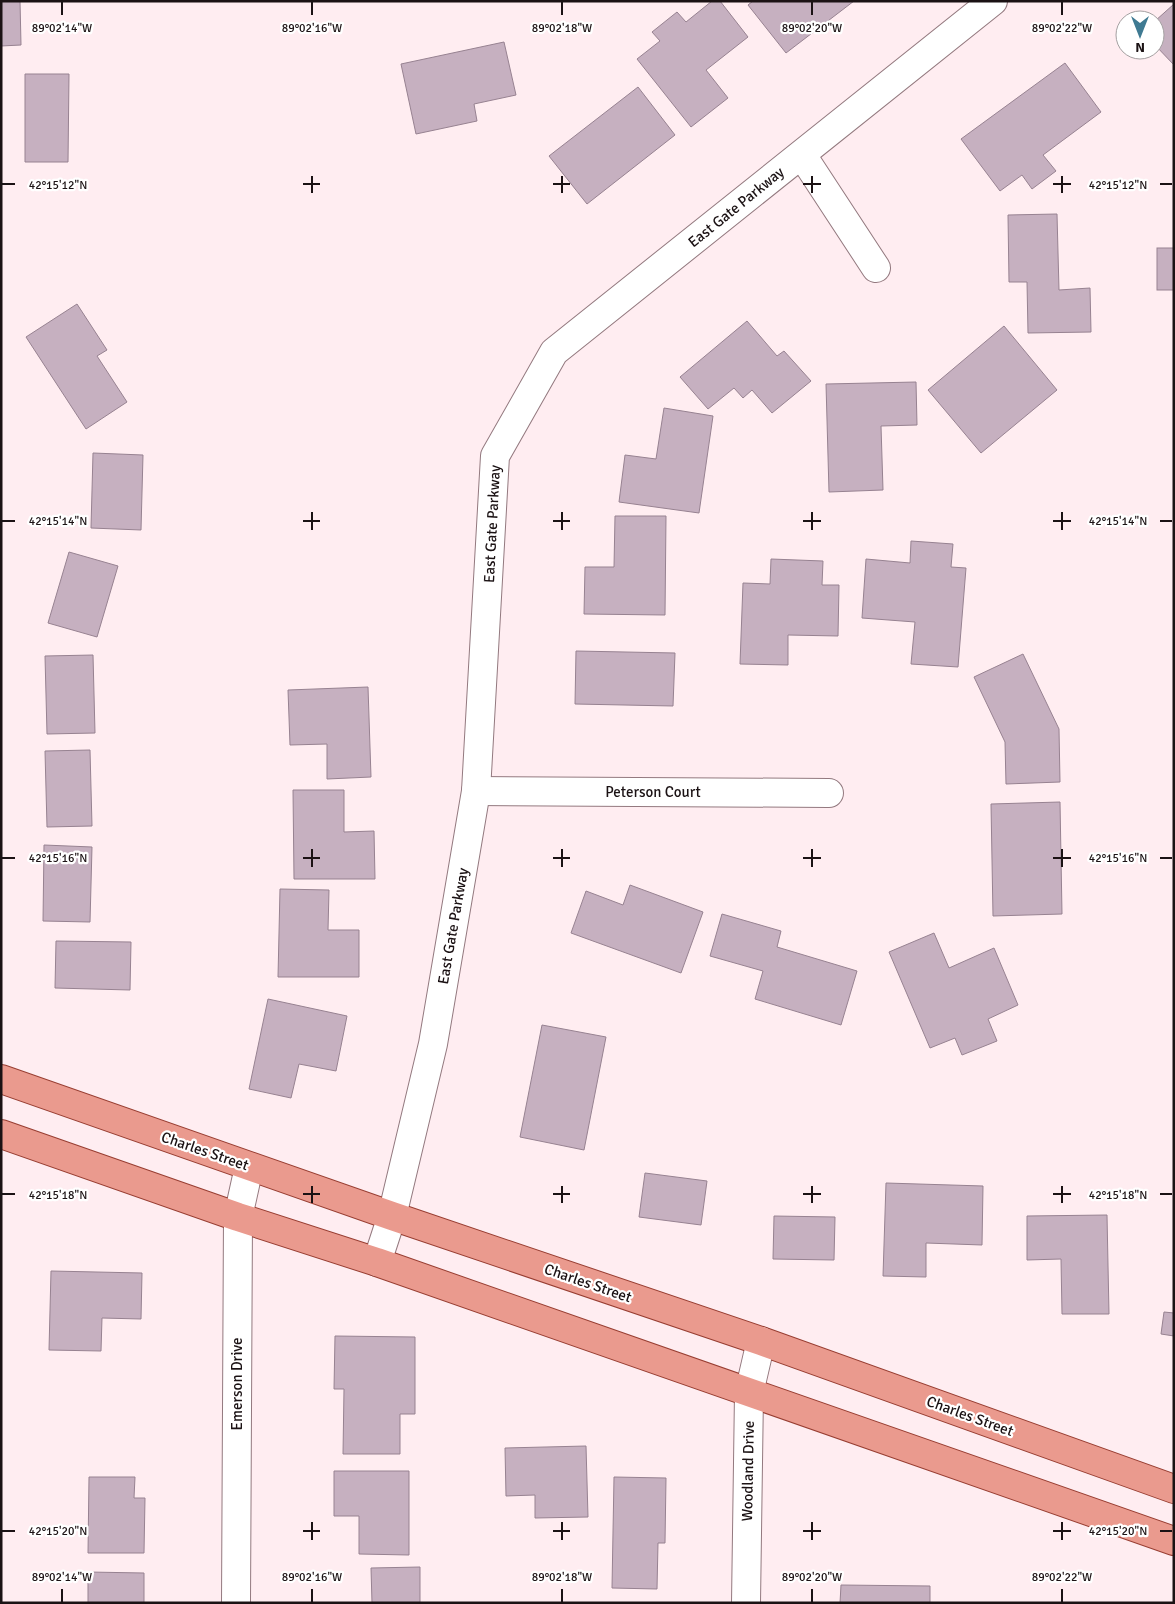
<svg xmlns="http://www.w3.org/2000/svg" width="1175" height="1604" viewBox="0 0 1175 1604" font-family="Signika,sans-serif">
<rect width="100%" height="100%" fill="#ffedf1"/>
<g fill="#c6b0c0" stroke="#978291">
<path d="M 1,1 L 20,1 L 21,45 L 1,46 Z"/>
<path d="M 712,1 L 720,1 L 748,37 L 706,70 L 728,98 L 691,127 L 637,59 L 660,41 L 652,32 L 677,12 L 686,22 Z"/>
<path d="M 753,1 L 854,1 L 786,53 L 748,5 Z"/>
<path d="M 1174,4 L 1174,65 L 1155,45 L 1155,21 Z"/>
<path d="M 504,42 L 516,95 L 474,104 L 477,121 L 416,134 L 401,64 Z"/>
<path d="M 1065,63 L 1101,112 L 1043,155 L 1056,171 L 1032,189 L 1022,175 L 1000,191 L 961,139 Z"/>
<path d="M 25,74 L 69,74 L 68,162 L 25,162 Z"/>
<path d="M 638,87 L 675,135 L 587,204 L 549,156 Z"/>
<path d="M 1057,214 L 1059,290 L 1090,288 L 1091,332 L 1028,333 L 1027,282 L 1009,282 L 1008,215 Z"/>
<rect x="1157" y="248" width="17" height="42"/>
<path d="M 77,304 L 107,350 L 97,356 L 127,402 L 86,429 L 26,337 Z"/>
<path d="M 747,321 L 777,356 L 784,351 L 811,381 L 772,413 L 752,390 L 743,398 L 734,388 L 708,409 L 680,377 Z"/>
<path d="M 1004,326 L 1057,390 L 981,453 L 928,390 Z"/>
<path d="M 916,382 L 917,425 L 881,426 L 883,490 L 829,492 L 826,384 Z"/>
<path d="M 664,408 L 713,416 L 699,513 L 619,502 L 625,455 L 656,459 Z"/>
<path d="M 93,453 L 143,455 L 141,530 L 91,528 Z"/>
<path d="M 615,516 L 666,516 L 665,615 L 584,614 L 585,567 L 614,567 Z"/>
<path d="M 911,541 L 953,544 L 951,567 L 966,568 L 958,667 L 911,664 L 915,622 L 862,618 L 866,559 L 910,563 Z"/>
<path d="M 69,552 L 118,566 L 97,637 L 48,623 Z"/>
<path d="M 771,559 L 823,561 L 822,585 L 839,585 L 838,636 L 788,635 L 788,665 L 740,664 L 743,583 L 770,584 Z"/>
<path d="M 576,651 L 675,653 L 673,706 L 575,704 Z"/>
<path d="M 1023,654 L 1059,729 L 1060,782 L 1006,784 L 1005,742 L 974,677 Z"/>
<path d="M 93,655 L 95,733 L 47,734 L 45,656 Z"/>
<path d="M 368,687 L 371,777 L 327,779 L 327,744 L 290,745 L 288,690 Z"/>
<path d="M 90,750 L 92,826 L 47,827 L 45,751 Z"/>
<path d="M 293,790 L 344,790 L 344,832 L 374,831 L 375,879 L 294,879 Z"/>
<path d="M 1060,802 L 1062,914 L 993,916 L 991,804 Z"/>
<path d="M 44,845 L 92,847 L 90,922 L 43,921 Z"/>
<path d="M 630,885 L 703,912 L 681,973 L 571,933 L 586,891 L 623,905 Z"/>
<path d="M 280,889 L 329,890 L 328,930 L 359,930 L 359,977 L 278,977 Z"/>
<path d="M 722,914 L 781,931 L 777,947 L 857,971 L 841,1025 L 755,999 L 763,971 L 710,956 Z"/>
<path d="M 934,933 L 949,968 L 994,948 L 1018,1005 L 988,1019 L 997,1041 L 962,1055 L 955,1038 L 930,1048 L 889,952 Z"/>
<path d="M 56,941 L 131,942 L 130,990 L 55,988 Z"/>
<path d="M 268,999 L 347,1016 L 336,1071 L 299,1064 L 291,1098 L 249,1089 Z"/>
<path d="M 542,1025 L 606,1037 L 584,1150 L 520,1137 Z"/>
<path d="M 645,1173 L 707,1181 L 701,1225 L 639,1217 Z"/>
<path d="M 886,1183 L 983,1186 L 982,1245 L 926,1243 L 926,1277 L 883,1276 Z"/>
<path d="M 1107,1215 L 1109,1314 L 1062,1314 L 1061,1259 L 1027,1260 L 1027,1216 Z"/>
<path d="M 774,1216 L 835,1217 L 834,1260 L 773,1259 Z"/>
<path d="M 51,1271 L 142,1273 L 141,1319 L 102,1318 L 101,1351 L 49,1350 Z"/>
<path d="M 1164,1312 L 1174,1313 L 1174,1336 L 1161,1334 Z"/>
<path d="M 335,1336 L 415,1337 L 415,1414 L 400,1414 L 400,1454 L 343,1454 L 344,1389 L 334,1389 Z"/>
<path d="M 586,1446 L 588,1517 L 535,1518 L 535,1495 L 506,1496 L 505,1448 Z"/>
<path d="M 334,1471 L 409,1471 L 409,1555 L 359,1554 L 359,1516 L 334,1516 Z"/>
<path d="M 89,1477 L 135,1477 L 134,1498 L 145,1498 L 144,1553 L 88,1553 Z"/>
<path d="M 614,1477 L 666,1478 L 665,1543 L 658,1543 L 657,1589 L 612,1588 Z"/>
<path d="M 420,1567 L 420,1603 L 372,1603 L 371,1568 Z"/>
<path d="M 88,1572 L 144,1573 L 144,1603 L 88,1603 Z"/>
<path d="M 841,1585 L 930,1586 L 930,1603 L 840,1603 Z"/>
</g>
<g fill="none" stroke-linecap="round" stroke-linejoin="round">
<defs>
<g id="minor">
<path d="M 802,155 L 876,268"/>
<path d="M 476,791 L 829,793"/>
<path d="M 377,1262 L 392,1216 L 433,1044 L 476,791 L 495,456 L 554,352 L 993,1"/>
<path d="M 236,1603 L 238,1217 L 249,1167"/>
<path d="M 746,1603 L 749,1393 L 761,1341"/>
</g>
<g id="major">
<path d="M 1,1079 L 392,1216 L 761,1341 L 1174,1489"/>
<path d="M 1,1134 L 238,1217 L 377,1262 L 1174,1541"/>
</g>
</defs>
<use href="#minor" stroke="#93797f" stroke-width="30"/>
<use href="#major" stroke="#983e32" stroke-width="30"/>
<use href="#minor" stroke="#fff" stroke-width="28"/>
<use href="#major" stroke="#ea9a8e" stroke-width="28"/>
</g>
<path fill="none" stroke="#1b1214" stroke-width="2" d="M 62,2 L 62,15M 312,2 L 312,15M 562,2 L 562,15M 812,2 L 812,15M 1062,2 L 1062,15M 312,176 L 312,193M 562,176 L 562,193M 812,176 L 812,193M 1062,176 L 1062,193M 2,184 L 15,184M 303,184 L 320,184M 553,184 L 570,184M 803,184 L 821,184M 1053,184 L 1071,184M 1160,184 L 1172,184M 312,512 L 312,530M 562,512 L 562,530M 812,512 L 812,530M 1062,512 L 1062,530M 2,521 L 15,521M 303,521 L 320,521M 553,521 L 570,521M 803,521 L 821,521M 1053,521 L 1071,521M 1160,521 L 1172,521M 312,849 L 312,867M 562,849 L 562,867M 812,849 L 812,867M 1062,849 L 1062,867M 2,858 L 15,858M 303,858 L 320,858M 553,858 L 570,858M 803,858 L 821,858M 1053,858 L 1071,858M 1160,858 L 1172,858M 312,1186 L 312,1203M 562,1186 L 562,1203M 812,1186 L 812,1203M 1062,1186 L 1062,1203M 2,1194 L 15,1194M 303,1194 L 320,1194M 553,1194 L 570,1194M 803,1194 L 821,1194M 1053,1194 L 1071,1194M 1160,1194 L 1172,1194M 312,1522 L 312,1540M 562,1522 L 562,1540M 812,1522 L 812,1540M 1062,1522 L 1062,1540M 2,1531 L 15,1531M 303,1531 L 320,1531M 553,1531 L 570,1531M 803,1531 L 821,1531M 1053,1531 L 1071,1531M 1160,1531 L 1172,1531M 62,1589 L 62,1602M 312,1589 L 312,1602M 562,1589 L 562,1602M 812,1589 L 812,1602M 1062,1589 L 1062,1602"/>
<g text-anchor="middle" stroke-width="4.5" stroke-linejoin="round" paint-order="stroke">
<g font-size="15" fill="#1b1214" stroke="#fff">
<text transform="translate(736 207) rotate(-39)" y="5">East Gate Parkway</text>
<text transform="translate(492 524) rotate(-87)" y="5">East Gate Parkway</text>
<text x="653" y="797">Peterson Court</text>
<text transform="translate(453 926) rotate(-80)" y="5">East Gate Parkway</text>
<text transform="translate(205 1151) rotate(19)" y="5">Charles Street</text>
<text transform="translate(588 1283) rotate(19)" y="5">Charles Street</text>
<text transform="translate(237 1384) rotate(-90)" y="5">Emerson Drive</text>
<text transform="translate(970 1416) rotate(20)" y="5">Charles Street</text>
<text transform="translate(748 1471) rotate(-89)" y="5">Woodland Drive</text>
</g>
</g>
<g font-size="12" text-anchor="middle" fill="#1b1214" stroke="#fff" stroke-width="4.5" stroke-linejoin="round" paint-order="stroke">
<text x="62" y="32">89°02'14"W</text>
<text x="312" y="32">89°02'16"W</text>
<text x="562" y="32">89°02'18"W</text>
<text x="812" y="32">89°02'20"W</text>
<text x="1062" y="32">89°02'22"W</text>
<text x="1118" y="189">42°15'12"N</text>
<text x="58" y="189">42°15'12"N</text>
<text x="1118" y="525">42°15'14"N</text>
<text x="58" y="525">42°15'14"N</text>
<text x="1118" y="862">42°15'16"N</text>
<text x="58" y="862">42°15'16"N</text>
<text x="1118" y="1199">42°15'18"N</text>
<text x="58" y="1199">42°15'18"N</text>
<text x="1118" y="1535">42°15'20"N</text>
<text x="58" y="1535">42°15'20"N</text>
<text x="62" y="1581">89°02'14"W</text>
<text x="312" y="1581">89°02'16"W</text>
<text x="562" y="1581">89°02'18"W</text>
<text x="812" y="1581">89°02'20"W</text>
<text x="1062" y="1581">89°02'22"W</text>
</g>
<rect width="1175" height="1604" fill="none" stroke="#1b1214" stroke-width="5"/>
<g transform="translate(1140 35) rotate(180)"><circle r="24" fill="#ffffff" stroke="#a4a0a1"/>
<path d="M0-4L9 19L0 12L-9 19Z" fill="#3f7a92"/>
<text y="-8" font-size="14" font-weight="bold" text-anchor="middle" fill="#1b1214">N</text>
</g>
</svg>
